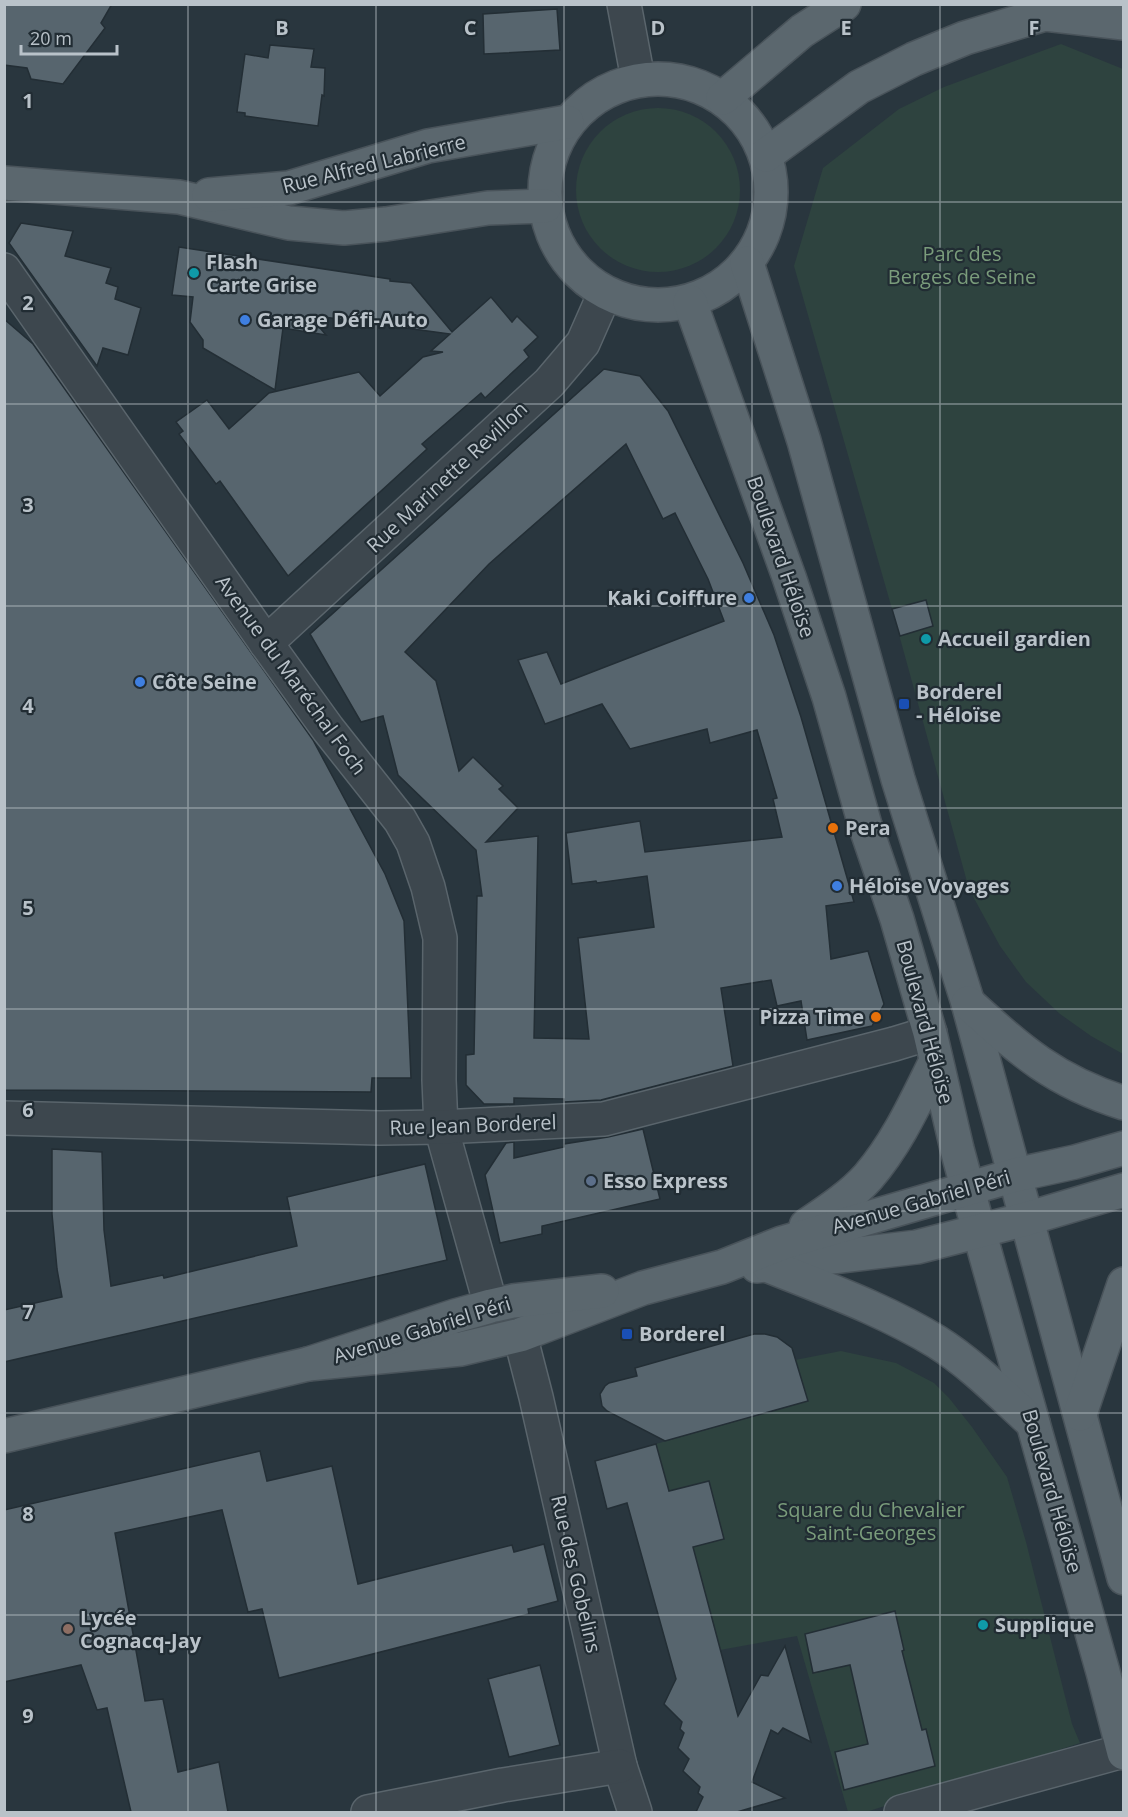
<svg xmlns="http://www.w3.org/2000/svg" width="1128" height="1817" viewBox="0 0 1128 1817" font-family="'Open Sans',sans-serif">
<rect width="100%" height="100%" fill="#29363e"/>
<g fill="#2e433f">
<path d="M 1061,44 L 1123,69 L 1123,1054 L 1091,1036 L 1060,1014 L 1026,982 L 1000,946 L 969,889 L 892,609 L 794,266 L 823,168 L 899,109 L 944,87 Z"/>
<circle cx="658" cy="190" r="82"/>
<path d="M 841,1351 L 896,1363 L 934,1383 L 949,1398 L 972,1427 L 1007,1477 L 1026,1542 L 1072,1724 L 1080,1743 L 866,1812 L 848,1812 L 797,1636 L 720,1650 L 693,1547 L 724,1539 L 709,1482 L 669,1491 L 656,1444 L 808,1401 L 795,1360 Z"/>
</g>
<g fill="#57656e" stroke="#232e35" stroke-width="1.5" fill-rule="evenodd">
<path d="M 4,4 L 112,4 L 101,23 L 105,28 L 63,84 L 31,79 L 27,68 L 4,65 Z"/>
<path d="M 557,9 L 560,50 L 484,54 L 483,14 Z"/>
<path d="M 270,45 L 314,49 L 311,67 L 325,68 L 324,96 L 322,95 L 318,126 L 245,116 L 245,113 L 237,112 L 245,54 L 268,58 Z"/>
<path d="M 21,223 L 73,231 L 65,256 L 111,268 L 106,283 L 118,287 L 115,299 L 141,308 L 128,355 L 103,348 L 97,366 L 9,243 Z"/>
<path d="M 179,247 L 390,279 L 390,281 L 411,283 L 452,332 L 491,297 L 512,322 L 517,316 L 538,337 L 524,350 L 529,357 L 485,398 L 481,393 L 422,444 L 427,449 L 288,576 L 220,481 L 216,484 L 179,434 L 183,431 L 176,422 L 207,400 L 229,429 L 269,393 L 359,372 L 380,396 L 423,357 L 443,352 L 431,351 L 450,334 L 309,315 L 326,335 L 283,328 L 275,390 L 203,348 L 203,340 L 190,322 L 193,297 L 172,295 Z"/>
<path d="M 4,319 L 33,344 L 313,740 L 385,874 L 404,921 L 411,1078 L 372,1078 L 371,1092 L 4,1090 Z"/>
<path d="M 604,369 L 640,376 L 668,411 L 743,563 L 774,635 L 801,717 L 854,902 L 826,906 L 831,959 L 868,951 L 884,1004 L 872,1026 L 807,1040 L 801,1001 L 777,1006 L 771,980 L 721,988 L 733,1066 L 601,1100 L 564,1102 L 564,1099 L 514,1098 L 514,1104 L 484,1104 L 466,1085 L 466,1055 L 474,1054 L 477,896 L 482,896 L 476,850 L 398,775 L 383,716 L 361,722 L 310,634 ZM 626,444 L 663,519 L 675,513 L 708,579 L 724,621 L 561,684 L 547,652 L 518,660 L 545,724 L 602,704 L 630,749 L 707,729 L 710,743 L 757,730 L 777,798 L 773,799 L 782,837 L 645,852 L 640,821 L 566,833 L 572,884 L 596,881 L 597,883 L 647,876 L 654,927 L 578,938 L 589,1039 L 534,1038 L 538,836 L 486,842 L 518,808 L 499,789 L 503,786 L 473,757 L 459,771 L 436,681 L 405,652 L 489,564 Z"/>
<path d="M 926,600 L 933,626 L 900,636 L 892,609 Z"/>
<path d="M 643,1129 L 660,1199 L 542,1226 L 542,1234 L 500,1243 L 485,1175 L 506,1143 L 514,1142 L 514,1158 L 564,1147 L 564,1144 L 608,1137 Z"/>
<path d="M 52,1149 L 102,1152 L 104,1230 L 111,1286 L 163,1275 L 164,1278 L 297,1246 L 287,1197 L 425,1164 L 447,1260 L 4,1362 L 4,1310 L 62,1297 L 57,1269 L 52,1214 Z"/>
<path d="M 754,1334 L 765,1334 L 777,1337 L 792,1348 L 808,1401 L 665,1441 L 607,1411 L 602,1406 L 600,1394 L 605,1386 L 609,1383 L 637,1376 L 635,1368 Z"/>
<path d="M 656,1444 L 669,1491 L 709,1481 L 724,1539 L 693,1547 L 738,1716 L 761,1675 L 768,1676 L 785,1646 L 811,1742 L 783,1728 L 778,1734 L 771,1730 L 752,1782 L 785,1798 L 737,1812 L 696,1812 L 703,1797 L 698,1793 L 700,1787 L 683,1771 L 689,1759 L 678,1748 L 684,1733 L 680,1729 L 682,1722 L 664,1704 L 676,1679 L 627,1503 L 607,1509 L 595,1461 Z"/>
<path d="M 260,1451 L 267,1481 L 332,1466 L 358,1584 L 512,1545 L 514,1552 L 544,1544 L 558,1601 L 528,1609 L 529,1614 L 279,1678 L 262,1609 L 248,1612 L 222,1510 L 115,1533 L 145,1701 L 163,1699 L 178,1772 L 219,1762 L 228,1812 L 131,1812 L 107,1708 L 97,1710 L 81,1665 L 4,1682 L 4,1510 Z"/>
<path d="M 895,1611 L 904,1650 L 902,1651 L 922,1730 L 926,1729 L 935,1766 L 844,1790 L 835,1752 L 868,1744 L 850,1665 L 813,1673 L 805,1634 Z"/>
<path d="M 540,1665 L 560,1745 L 509,1757 L 488,1679 Z"/>
</g>
<g fill="none" stroke-linecap="round" stroke-linejoin="round">
<defs>
<g id="minor">
<path d="M 624,4 L 638,79"/>
<path d="M 4,270 L 266,643 L 328,729 L 400,820 L 413,843 L 428,887 L 440,938 L 439,1080 L 441,1127 L 491,1306"/>
<path d="M 266,643 L 549,383 L 583,343 L 605,293"/>
<path d="M 4,1118 L 380,1128 L 441,1127 L 604,1119 L 894,1044 L 930,1033"/>
<path d="M 520,1335 L 536,1397 L 620,1766 L 635,1812"/>
<path d="M 368,1812 L 503,1785 L 620,1766"/>
<path d="M 901,1812 L 1123,1751"/>
</g>
<g id="major">
<circle cx="658" cy="192" r="113"/>
<path d="M 723,98 L 802,31 L 844,4"/>
<path d="M 766,155 L 859,87 L 914,59 L 965,38 L 1045,14 L 1124,23"/>
<path d="M 4,183 L 179,197 L 289,223 L 344,228 L 386,224 L 488,208 L 545,206"/>
<path d="M 209,195 L 289,188 L 428,146 L 567,122"/>
<path d="M 747,263 L 804,441 L 898,779 L 968,1003 L 1124,1578"/>
<path d="M 690,302 L 789,577 L 829,697 L 865,825 L 897,919 L 930,1033 L 957,1149 L 979,1231 L 1103,1672 L 1124,1753"/>
<path d="M 968,1003 C 1021,1051 1054,1081 1124,1103"/>
<path d="M 806,1226 C 828,1211 851,1196 868,1177 C 898,1142 916,1101 936,1061"/>
<path d="M 757,1266 L 917,1247 L 1026,1219 L 1124,1190"/>
<path d="M 769,1266 C 826,1289 885,1310 937,1342 C 972,1364 1002,1395 1033,1423"/>
<path d="M 308,1364 L 461,1349 L 520,1335 L 643,1288 L 722,1267 L 782,1243 L 1015,1175 L 1075,1162 L 1124,1148"/>
<path d="M 1080,1414 L 1124,1284"/>
<path d="M 4,1436 L 308,1364 L 455,1316 L 491,1306 L 513,1301 L 602,1291"/>
</g>
</defs>
<use href="#minor" stroke="#5a656c" stroke-width="36"/>
<use href="#major" stroke="#49535a" stroke-width="36"/>
<use href="#minor" stroke="#3d474e" stroke-width="33"/>
<use href="#major" stroke="#5b676e" stroke-width="33"/>
</g>
<path fill="none" stroke="#b9c2c9" stroke-width="1.5" stroke-opacity="0.55" d="M 188,4 L 188,1812M 376,4 L 376,1812M 564,4 L 564,1812M 752,4 L 752,1812M 940,4 L 940,1812M 4,202 L 1124,202M 4,404 L 1124,404M 4,606 L 1124,606M 4,808 L 1124,808M 4,1009 L 1124,1009M 4,1211 L 1124,1211M 4,1413 L 1124,1413M 4,1615 L 1124,1615"/>
<g fill="#0f9aa8" stroke="#212c33" stroke-width="2">
<circle cx="194" cy="273" r="6"/>
<circle cx="926" cy="639" r="6"/>
<circle cx="983" cy="1625" r="6"/>
</g>
<g fill="#3f7fe0" stroke="#212c33" stroke-width="2">
<circle cx="245" cy="320" r="6"/>
<circle cx="749" cy="598" r="6"/>
<circle cx="140" cy="682" r="6"/>
<circle cx="837" cy="886" r="6"/>
</g>
<g fill="#1a4fb4" stroke="#212c33" stroke-width="2">
<rect x="898" y="698" width="12" height="12" rx="3"/>
<rect x="621" y="1328" width="12" height="12" rx="3"/>
</g>
<g fill="#e8710a" stroke="#212c33" stroke-width="2">
<circle cx="833" cy="828" r="6"/>
<circle cx="876" cy="1017" r="6"/>
</g>
<circle fill="#5c6f8a" stroke="#212c33" stroke-width="2" cx="591" cy="1181" r="6"/>
<circle fill="#8d6e63" stroke="#212c33" stroke-width="2" cx="68" cy="1629" r="6"/>
<g text-anchor="middle" stroke-width="4.5" stroke-linejoin="round" paint-order="stroke">
<g font-size="20" fill="#b9c2c9" stroke="#212c33">
<text transform="translate(374 164) rotate(-14)" y="7">Rue Alfred Labrierre</text>
<text transform="translate(447 477) rotate(-43)" y="7">Rue Marinette Revillon</text>
<text transform="translate(781 557) rotate(71)" y="7">Boulevard Héloïse</text>
<text transform="translate(291 675) rotate(54)" y="7">Avenue du Maréchal Foch</text>
<text transform="translate(925 1022) rotate(75)" y="7">Boulevard Héloïse</text>
<text transform="translate(473 1125) rotate(-2)" y="7">Rue Jean Borderel</text>
<text transform="translate(921 1202) rotate(-16)" y="7">Avenue Gabriel Péri</text>
<text transform="translate(422 1330) rotate(-17)" y="7">Avenue Gabriel Péri</text>
<text transform="translate(1052 1491) rotate(74)" y="7">Boulevard Héloïse</text>
<text transform="translate(576 1574) rotate(77)" y="7">Rue des Gobelins</text>
</g>
<g font-size="20" fill="#7a9c7b" stroke="#212c33">
<text x="962" y="261">Parc des<tspan x="962" dy="23">Berges de Seine</tspan></text>
<text x="871" y="1517">Square du Chevalier<tspan x="871" dy="23">Saint-Georges</tspan></text>
</g>
<g font-size="20" font-weight="bold" fill="#b9c2c9" stroke="#212c33" text-anchor="start">
<text x="206" y="269">Flash<tspan x="206" dy="23">Carte Grise</tspan></text>
<text x="257" y="327">Garage Défi-Auto</text>
<text x="737" y="605" text-anchor="end">Kaki Coiffure</text>
<text x="938" y="646">Accueil gardien</text>
<text x="152" y="689">Côte Seine</text>
<text x="916" y="699">Borderel<tspan x="916" dy="23">- Héloïse</tspan></text>
<text x="845" y="835">Pera</text>
<text x="849" y="893">Héloïse Voyages</text>
<text x="864" y="1024" text-anchor="end">Pizza Time</text>
<text x="603" y="1188">Esso Express</text>
<text x="639" y="1341">Borderel</text>
<text x="80" y="1625">Lycée<tspan x="80" dy="23">Cognacq-Jay</tspan></text>
<text x="995" y="1632">Supplique</text>
</g>
</g>
<g font-size="20" text-anchor="middle" font-weight="bold" fill="#b9c2c9" stroke="#212c33" stroke-width="4.5" stroke-linejoin="round" paint-order="stroke">
<text x="282" y="35">B</text>
<text x="470" y="35">C</text>
<text x="658" y="35">D</text>
<text x="846" y="35">E</text>
<text x="1034" y="35">F</text>
<text x="28" y="108">1</text>
<text x="28" y="310">2</text>
<text x="28" y="512">3</text>
<text x="28" y="713">4</text>
<text x="28" y="915">5</text>
<text x="28" y="1117">6</text>
<text x="28" y="1319">7</text>
<text x="28" y="1521">8</text>
<text x="28" y="1723">9</text>
</g>
<rect width="1128" height="1817" fill="none" stroke="#b9c2c9" stroke-width="12"/>
<path d="M21 45v9h96v-9" fill="none" stroke="#b9c2c9" stroke-width="3"/>
<text x="30" y="45" font-size="18" fill="#b9c2c9" stroke="#212c33" stroke-width="4.5" paint-order="stroke">20 m</text>
</svg>
